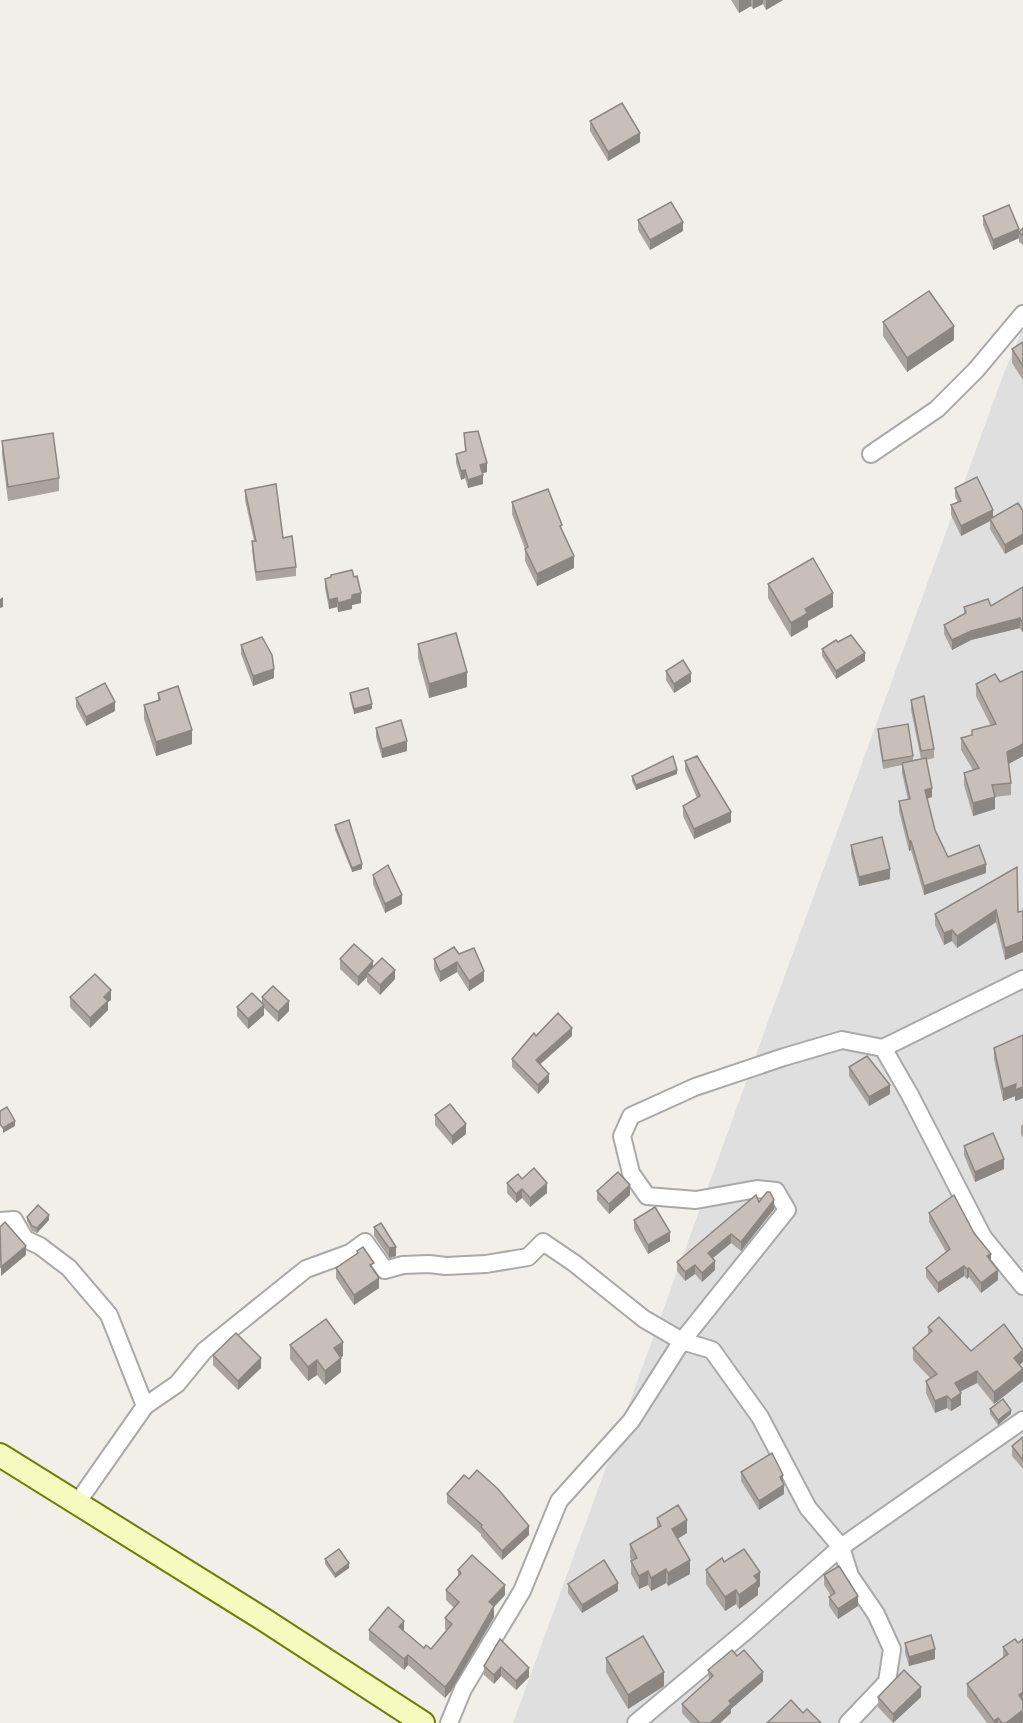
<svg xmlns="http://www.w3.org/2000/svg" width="1023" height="1723" viewBox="0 0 1023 1723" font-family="'Exo 2',sans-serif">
<rect width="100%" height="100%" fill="#f2efe9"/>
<path fill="#e0dfdf" d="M 1023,327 L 1023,1723 L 513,1723 L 1002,378 Z"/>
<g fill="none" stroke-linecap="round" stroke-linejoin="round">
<defs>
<g id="street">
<path d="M 871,454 L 937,409 L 976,370 L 1023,314"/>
<path d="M 883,1048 L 1023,979"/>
<path d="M 0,1221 L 14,1220 L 25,1239 L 40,1246 L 69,1268 L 109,1315 L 145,1406"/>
<path d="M 77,1503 L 145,1406 L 177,1384 L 204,1351 L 306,1269 L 350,1253 L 365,1242 L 385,1270 L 403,1265 L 429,1264 L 446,1266 L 486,1264 L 528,1257 L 543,1242 L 574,1263 L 644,1319 L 682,1341 L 712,1350 L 760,1417 L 808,1508 L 841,1547 L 850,1576 L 876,1614 L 892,1649 L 887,1682 L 848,1723"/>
<path d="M 449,1723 L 463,1689 L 522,1591 L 559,1501 L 631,1421 L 682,1341 L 787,1210 L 776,1191 L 757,1189 L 696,1200 L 647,1196 L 631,1173 L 622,1136 L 631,1116 L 695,1087 L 784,1057 L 842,1040 L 883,1048 L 910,1095 L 983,1237 L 1023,1286"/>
<path d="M 636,1723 L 747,1630 L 841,1547 L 1023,1420"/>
</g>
<path id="secondary" d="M 0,1455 L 263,1619 L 423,1723"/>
</defs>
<use href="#street" stroke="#a9a9a9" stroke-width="20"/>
<use href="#secondary" stroke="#707d05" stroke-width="26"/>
<use href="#street" stroke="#fff" stroke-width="16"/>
<use href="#secondary" stroke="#f7fabf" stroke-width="22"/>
</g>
<g fill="#aba49e">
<path d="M 731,0 L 783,0 L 766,10 L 763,4 L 753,9 L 751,6 L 739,13 Z"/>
<path d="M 590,121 L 640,142 L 608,161 L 590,131 Z"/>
<path d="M 983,216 L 1019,238 L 993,250 L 983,225 Z"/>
<path d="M 638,220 L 683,231 L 650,250 L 638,230 Z"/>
<path d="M 1023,228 L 1023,245 L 1019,242 L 1019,232 Z"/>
<path d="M 883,322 L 954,340 L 907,372 L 883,336 Z"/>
<path d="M 1023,342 L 1023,380 L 1012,363 L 1012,349 Z"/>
<path d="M 464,433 L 487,472 L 482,473 L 483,484 L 468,488 L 465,478 L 461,480 L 456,463 L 456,454 L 465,452 Z"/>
<path d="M 2,441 L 59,478 L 59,491 L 8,501 L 2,454 Z"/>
<path d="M 955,488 L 993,517 L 1018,503 L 1005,554 L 990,529 L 990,521 L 961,536 L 951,515 L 951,505 L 958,502 L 955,497 Z"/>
<path d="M 245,490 L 283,538 L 296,567 L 296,576 L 256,581 L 252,551 L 252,541 L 254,541 L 245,500 Z"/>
<path d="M 512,502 L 562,530 L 574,568 L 537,586 L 525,561 L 525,549 L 512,514 Z"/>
<path d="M 331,577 L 361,603 L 352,605 L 352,609 L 338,612 L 337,607 L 329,609 L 325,588 L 325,579 Z"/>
<path d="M 768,584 L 833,607 L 808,621 L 808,627 L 791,637 L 768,598 Z"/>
<path d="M 1023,587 L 1022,632 L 1020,628 L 971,640 L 952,650 L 944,634 L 944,625 L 964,614 L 964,607 L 991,606 Z"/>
<path d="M 838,642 L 865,661 L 836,679 L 822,656 L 822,649 Z"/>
<path d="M 418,644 L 467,687 L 429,698 L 418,658 Z"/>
<path d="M 241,645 L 274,678 L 253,686 L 241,654 Z"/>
<path d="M 666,671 L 691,682 L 674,693 L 666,680 Z"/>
<path d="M 1023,671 L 1023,756 L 1008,764 L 1011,783 L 1011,795 L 995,797 L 995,809 L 973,816 L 964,785 L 964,773 L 973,770 L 961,750 L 961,738 L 972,735 L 991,726 L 976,696 L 976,684 L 1000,682 Z"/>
<path d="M 158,693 L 192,744 L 156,756 L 144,719 L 144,705 L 158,700 Z"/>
<path d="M 350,693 L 372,709 L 354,714 L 350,698 Z"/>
<path d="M 76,698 L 115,711 L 86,726 L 76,707 Z"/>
<path d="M 911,700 L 934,749 L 934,758 L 926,760 L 932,797 L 927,799 L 935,830 L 948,857 L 986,873 L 924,895 L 911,850 L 909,851 L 899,811 L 899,801 L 908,800 L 902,773 L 902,765 L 883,769 L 878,736 L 878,729 L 913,756 L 913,760 L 921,759 L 911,710 Z"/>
<path d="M 376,728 L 407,751 L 382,758 L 376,737 Z"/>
<path d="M 685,761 L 731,822 L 694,839 L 683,816 L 683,806 L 697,798 L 685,770 Z"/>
<path d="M 677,774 L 636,790 L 632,781 L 632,776 Z"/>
<path d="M 335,825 L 362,869 L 352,872 L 335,830 Z"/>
<path d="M 851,845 L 890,879 L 859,886 L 851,854 Z"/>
<path d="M 1017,867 L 1018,912 L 1023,911 L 1023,952 L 1005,960 L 996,922 L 957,948 L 952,941 L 944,945 L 935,925 L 935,914 Z"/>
<path d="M 373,875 L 402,904 L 385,913 L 373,884 Z"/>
<path d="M 459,954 L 484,981 L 469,991 L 457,972 L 440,982 L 434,969 L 434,959 Z"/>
<path d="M 340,959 L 373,967 L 395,979 L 380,995 L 367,982 L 367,977 L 358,986 L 340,969 Z"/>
<path d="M 70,997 L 111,1000 L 108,1002 L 108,1010 L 90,1028 L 70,1007 Z"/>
<path d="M 262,997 L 289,1011 L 278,1022 L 264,1008 L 264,1015 L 248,1029 L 237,1016 L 237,1007 L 262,1003 Z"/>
<path d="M 1023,1035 L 1023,1098 L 1015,1101 L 1015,1096 L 1003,1101 L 994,1059 L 994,1048 Z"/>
<path d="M 536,1036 L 572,1036 L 540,1064 L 549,1082 L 538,1094 L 512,1067 L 512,1059 Z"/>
<path d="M 849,1067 L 890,1094 L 869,1106 L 849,1076 Z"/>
<path d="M 435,1115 L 466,1134 L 452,1145 L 435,1125 Z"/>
<path d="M 1023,1124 L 1023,1138 L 1021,1135 L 1021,1126 Z"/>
<path d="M 964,1146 L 1004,1169 L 975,1182 L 964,1155 Z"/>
<path d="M 522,1179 L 547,1193 L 530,1207 L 522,1198 L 516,1203 L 507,1193 L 507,1183 Z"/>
<path d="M 597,1191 L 630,1195 L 609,1214 L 597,1200 Z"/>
<path d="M 759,1202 L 774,1209 L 741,1251 L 731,1243 L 713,1258 L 715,1270 L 702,1282 L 695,1274 L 685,1281 L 677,1271 L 677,1262 Z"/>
<path d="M 929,1213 L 974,1233 L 991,1261 L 998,1280 L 981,1293 L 969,1277 L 967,1279 L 964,1276 L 938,1293 L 926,1277 L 926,1268 L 946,1252 L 929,1222 Z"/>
<path d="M 27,1217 L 49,1220 L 37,1233 L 32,1231 L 27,1221 Z"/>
<path d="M 634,1220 L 670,1241 L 648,1254 L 634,1229 Z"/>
<path d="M 374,1227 L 396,1256 L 389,1258 L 374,1236 Z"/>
<path d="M 357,1251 L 379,1288 L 354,1305 L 336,1278 L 336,1268 L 357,1254 Z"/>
<path d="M 928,1327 L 971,1351 L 1023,1350 L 1023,1362 L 1019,1365 L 1023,1381 L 994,1404 L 977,1383 L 960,1392 L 961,1405 L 951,1411 L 947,1408 L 935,1413 L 926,1393 L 926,1381 L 930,1378 L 913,1360 L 913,1348 L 928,1335 Z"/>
<path d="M 290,1345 L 343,1356 L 340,1357 L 341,1372 L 325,1385 L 317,1375 L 308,1381 L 290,1359 Z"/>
<path d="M 213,1355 L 261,1368 L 238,1390 L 213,1365 Z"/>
<path d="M 990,1409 L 1011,1414 L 998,1425 L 990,1414 Z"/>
<path d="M 1023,1437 L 1023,1469 L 1012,1456 L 1012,1446 Z"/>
<path d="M 741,1472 L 783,1483 L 784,1494 L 759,1510 L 741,1481 Z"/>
<path d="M 447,1494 L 529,1535 L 502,1560 L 481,1536 L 481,1534 L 447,1503 Z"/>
<path d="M 657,1518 L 687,1533 L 677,1539 L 690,1574 L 668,1586 L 666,1583 L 651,1591 L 648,1585 L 639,1589 L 631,1574 L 631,1561 L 630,1557 L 630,1544 L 657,1529 Z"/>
<path d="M 325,1559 L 349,1568 L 335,1578 L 325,1564 Z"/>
<path d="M 724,1562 L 760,1586 L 758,1588 L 758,1595 L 739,1609 L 736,1604 L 725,1611 L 706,1584 L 706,1570 Z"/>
<path d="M 458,1570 L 505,1595 L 494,1607 L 494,1617 L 451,1691 L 445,1698 L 408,1665 L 404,1670 L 369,1640 L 369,1630 L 404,1631 L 424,1648 L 431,1649 L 447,1631 L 445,1629 L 445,1618 L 454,1608 L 446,1600 L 446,1590 L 458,1576 Z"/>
<path d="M 824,1575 L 858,1606 L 838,1619 L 829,1606 L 829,1597 L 831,1596 L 824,1585 Z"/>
<path d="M 568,1584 L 618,1591 L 582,1613 L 568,1593 Z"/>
<path d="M 500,1639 L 529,1677 L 516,1690 L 501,1676 L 494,1684 L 484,1675 L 484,1666 Z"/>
<path d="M 1023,1639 L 1023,1722 L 1022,1723 L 987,1723 L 967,1696 L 967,1684 L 1003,1658 L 1003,1647 L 1018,1643 Z"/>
<path d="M 905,1643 L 935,1659 L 909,1666 L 905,1653 Z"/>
<path d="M 737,1656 L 763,1681 L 731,1709 L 731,1713 L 720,1723 L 691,1723 L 682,1713 L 682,1704 L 709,1680 L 708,1670 Z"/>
<path d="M 606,1658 L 664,1686 L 628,1709 L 606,1672 Z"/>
<path d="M 878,1697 L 921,1697 L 893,1723 L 878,1707 Z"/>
</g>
<g fill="#8b8681">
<path d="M 739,0 L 751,0 L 751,6 L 739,13 Z"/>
<path d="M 753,0 L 763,0 L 763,4 L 753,9 Z"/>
<path d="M 766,0 L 783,0 L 766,10 Z"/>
<path d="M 640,133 L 640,142 L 608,161 L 608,152 Z"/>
<path d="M 683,222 L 683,231 L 650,250 L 650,240 Z"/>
<path d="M 1019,229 L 1019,238 L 993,250 L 993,240 Z"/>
<path d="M 954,326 L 954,340 L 907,372 L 907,358 Z"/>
<path d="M 487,463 L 487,472 L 480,474 L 480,465 Z"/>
<path d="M 465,470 L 465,478 L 461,480 L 461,471 Z"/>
<path d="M 483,475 L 483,484 L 468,488 L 468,480 Z"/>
<path d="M 993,510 L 993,519 L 990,519 L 990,521 L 961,536 L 961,526 Z"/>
<path d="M 1023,534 L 1023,544 L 1005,554 L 1005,545 Z"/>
<path d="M 574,556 L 574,568 L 537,586 L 537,574 Z"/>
<path d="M 361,593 L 361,603 L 352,605 L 352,609 L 338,612 L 338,603 L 352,595 Z"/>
<path d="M 833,593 L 833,607 L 808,621 L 808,627 L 791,637 L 791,623 L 805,609 Z"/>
<path d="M 3,597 L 3,607 L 0,608 L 0,599 Z"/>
<path d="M 337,598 L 337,607 L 329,609 L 329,600 Z"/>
<path d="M 1020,618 L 1020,628 L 971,640 L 952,650 L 952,640 L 971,631 Z"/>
<path d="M 1023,621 L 1023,631 L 1022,632 L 1022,622 Z"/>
<path d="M 865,653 L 865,661 L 836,679 L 836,671 Z"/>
<path d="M 274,669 L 274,678 L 253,686 L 253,676 Z"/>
<path d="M 467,672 L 467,687 L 429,698 L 429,684 Z"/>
<path d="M 691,673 L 691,682 L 674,693 L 674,684 Z"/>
<path d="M 115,702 L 115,711 L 86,726 L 86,717 Z"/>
<path d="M 372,704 L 372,709 L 354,714 L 354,709 Z"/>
<path d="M 192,730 L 192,744 L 156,756 L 156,742 Z"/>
<path d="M 407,741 L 407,751 L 382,758 L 382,749 Z"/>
<path d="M 1023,744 L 1023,756 L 1007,765 L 1007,752 Z"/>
<path d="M 677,770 L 677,774 L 636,790 L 636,785 Z"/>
<path d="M 932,788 L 932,797 L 925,799 L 925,790 Z"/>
<path d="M 995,797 L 995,809 L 973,816 L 973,803 Z"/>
<path d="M 731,812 L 731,822 L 694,839 L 694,829 Z"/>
<path d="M 909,841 L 911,841 L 911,850 L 909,851 Z"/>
<path d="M 362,864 L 362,869 L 352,872 L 352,868 Z"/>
<path d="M 986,864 L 986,873 L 924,895 L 924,886 Z"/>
<path d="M 890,869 L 890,879 L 859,886 L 859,877 Z"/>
<path d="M 402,895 L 402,904 L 385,913 L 385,904 Z"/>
<path d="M 996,910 L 996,922 L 957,948 L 957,936 Z"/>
<path d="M 952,930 L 952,941 L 944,945 L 944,933 Z"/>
<path d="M 1023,941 L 1023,952 L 1005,960 L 1005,948 Z"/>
<path d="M 373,961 L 373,971 L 367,973 L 367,977 L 358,986 L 358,977 Z"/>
<path d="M 457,962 L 457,972 L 440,982 L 440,972 Z"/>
<path d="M 395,970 L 395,979 L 380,995 L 380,985 Z"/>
<path d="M 484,971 L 484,981 L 469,991 L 469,981 Z"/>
<path d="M 111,990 L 111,1000 L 108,1002 L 108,1010 L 90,1028 L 90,1018 L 104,997 Z"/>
<path d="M 289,1001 L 289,1011 L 278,1022 L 278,1012 Z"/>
<path d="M 264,1005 L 264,1015 L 248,1029 L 248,1019 Z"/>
<path d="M 572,1028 L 572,1036 L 536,1068 L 536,1060 Z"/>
<path d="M 549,1074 L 549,1082 L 538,1094 L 538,1085 Z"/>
<path d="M 1016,1084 L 1023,1087 L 1023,1098 L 1015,1101 L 1015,1096 L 1003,1101 L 1003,1089 Z"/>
<path d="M 890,1085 L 890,1094 L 869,1106 L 869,1097 Z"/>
<path d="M 15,1121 L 15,1126 L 3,1133 L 3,1128 Z"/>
<path d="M 466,1124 L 466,1134 L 452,1145 L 452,1136 Z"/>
<path d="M 1004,1159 L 1004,1169 L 975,1182 L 975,1172 Z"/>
<path d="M 547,1183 L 547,1193 L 530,1207 L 530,1198 Z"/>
<path d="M 630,1185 L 630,1195 L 609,1214 L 609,1204 Z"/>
<path d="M 522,1189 L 522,1198 L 516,1203 L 516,1194 Z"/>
<path d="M 774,1200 L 774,1209 L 741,1251 L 741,1242 Z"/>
<path d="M 49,1215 L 49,1220 L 37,1233 L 37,1228 Z"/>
<path d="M 670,1232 L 670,1241 L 648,1254 L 648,1245 Z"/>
<path d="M 731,1234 L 731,1243 L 708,1262 L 708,1253 Z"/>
<path d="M 26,1246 L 26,1255 L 1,1276 L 1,1267 Z"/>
<path d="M 396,1247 L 396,1256 L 389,1258 L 389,1248 Z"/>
<path d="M 991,1254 L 991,1263 L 987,1256 Z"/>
<path d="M 715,1261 L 715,1270 L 702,1282 L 702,1273 Z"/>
<path d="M 695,1265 L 695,1274 L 685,1281 L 685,1272 Z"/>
<path d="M 964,1266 L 964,1276 L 938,1293 L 938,1283 Z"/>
<path d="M 969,1268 L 969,1277 L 967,1279 L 967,1269 Z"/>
<path d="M 998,1270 L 998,1280 L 981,1293 L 981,1283 Z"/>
<path d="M 379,1278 L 379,1288 L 354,1305 L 354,1295 Z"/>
<path d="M 343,1342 L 343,1356 L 334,1362 L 334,1348 Z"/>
<path d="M 1023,1350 L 1023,1362 L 1014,1369 L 1014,1358 Z"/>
<path d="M 261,1358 L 261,1368 L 238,1390 L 238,1381 Z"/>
<path d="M 341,1358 L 341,1372 L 325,1385 L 325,1371 Z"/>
<path d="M 317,1360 L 317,1375 L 308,1381 L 308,1367 Z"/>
<path d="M 1023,1369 L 1023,1381 L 994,1404 L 994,1392 Z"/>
<path d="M 977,1371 L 977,1383 L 955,1394 L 955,1383 Z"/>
<path d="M 961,1393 L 961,1405 L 951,1411 L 951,1400 Z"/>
<path d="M 947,1396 L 947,1408 L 935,1413 L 935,1401 Z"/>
<path d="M 1011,1410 L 1011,1414 L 998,1425 L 998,1420 Z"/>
<path d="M 783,1475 L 783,1484 L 780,1477 Z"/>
<path d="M 784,1485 L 784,1494 L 759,1510 L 759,1501 Z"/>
<path d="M 687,1520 L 687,1533 L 672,1542 L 672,1529 Z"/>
<path d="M 529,1526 L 529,1535 L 502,1560 L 502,1551 Z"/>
<path d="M 690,1560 L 690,1574 L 668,1586 L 668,1573 Z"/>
<path d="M 349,1563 L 349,1568 L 335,1578 L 335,1574 Z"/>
<path d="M 666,1569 L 666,1583 L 651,1591 L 651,1578 Z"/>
<path d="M 648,1571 L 648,1585 L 639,1589 L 639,1576 Z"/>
<path d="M 760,1572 L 760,1586 L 758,1588 L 758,1595 L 739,1609 L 739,1595 L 754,1576 Z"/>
<path d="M 618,1583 L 618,1591 L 582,1613 L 582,1605 Z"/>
<path d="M 505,1585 L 505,1595 L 494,1607 L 494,1617 L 451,1691 L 445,1698 L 445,1687 L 489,1602 Z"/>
<path d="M 736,1590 L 736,1604 L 725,1611 L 725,1597 Z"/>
<path d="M 858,1596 L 858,1606 L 838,1619 L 838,1609 Z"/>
<path d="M 404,1621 L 404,1631 L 399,1627 Z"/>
<path d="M 935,1649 L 935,1659 L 909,1666 L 909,1657 Z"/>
<path d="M 408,1655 L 408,1665 L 404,1670 L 404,1659 Z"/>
<path d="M 501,1667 L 501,1676 L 494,1684 L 494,1675 Z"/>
<path d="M 529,1668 L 529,1677 L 516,1690 L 516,1681 Z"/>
<path d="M 664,1672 L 664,1686 L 628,1709 L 628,1695 Z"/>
<path d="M 763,1672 L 763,1681 L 731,1709 L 731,1713 L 720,1723 L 710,1723 L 729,1701 Z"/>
<path d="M 921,1687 L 921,1697 L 893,1723 L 893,1714 Z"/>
<path d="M 1023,1692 L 1023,1703 L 1019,1695 Z"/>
<path d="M 1023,1710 L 1023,1722 L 1022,1723 L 1006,1723 Z"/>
<path d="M 998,1718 L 998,1723 L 994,1723 L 994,1721 Z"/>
</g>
<g fill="#c7bfb8" stroke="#8b8681" stroke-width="1.5">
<path d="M 622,103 L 640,133 L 608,152 L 590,121 Z"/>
<path d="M 671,202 L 683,222 L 650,240 L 638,220 Z"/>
<path d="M 1009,205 L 1019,229 L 993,240 L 983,216 Z"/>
<path d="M 1023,228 L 1023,236 L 1019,232 Z"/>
<path d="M 929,291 L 954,326 L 907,358 L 883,322 Z"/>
<path d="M 1023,342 L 1023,366 L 1012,349 Z"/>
<path d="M 478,431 L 487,463 L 480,465 L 483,475 L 468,480 L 465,470 L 461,471 L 456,454 L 466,451 L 464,433 Z"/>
<path d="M 53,433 L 59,478 L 8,487 L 2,441 Z"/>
<path d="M 977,477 L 993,510 L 961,526 L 951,505 L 961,501 L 955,488 Z"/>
<path d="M 276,484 L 283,538 L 292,536 L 296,567 L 256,572 L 252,541 L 256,541 L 245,490 Z"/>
<path d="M 548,489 L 562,525 L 560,526 L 574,556 L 537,574 L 525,549 L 528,547 L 512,502 Z"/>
<path d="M 1018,503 L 1023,511 L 1023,534 L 1005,545 L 990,519 Z"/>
<path d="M 813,558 L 833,593 L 805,609 L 808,613 L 791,623 L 768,584 Z"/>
<path d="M 352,570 L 354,577 L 357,576 L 361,593 L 352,595 L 352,599 L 338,603 L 337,598 L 329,600 L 325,579 L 331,577 L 331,575 Z"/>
<path d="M 1023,587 L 1023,621 L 1022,622 L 1020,618 L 971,631 L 952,640 L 944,625 L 966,613 L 964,607 L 988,599 L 991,606 Z"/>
<path d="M 456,633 L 467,672 L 429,684 L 418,644 Z"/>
<path d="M 851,635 L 865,653 L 836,671 L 822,649 L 836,640 L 838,642 Z"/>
<path d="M 262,637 L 272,655 L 274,669 L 253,676 L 241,645 Z"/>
<path d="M 683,660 L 691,673 L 674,684 L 666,671 Z"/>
<path d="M 1023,671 L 1023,744 L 1007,752 L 1011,783 L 992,785 L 995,797 L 973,803 L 964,773 L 979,768 L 961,738 L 972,735 L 972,730 L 996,724 L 976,684 L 995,674 L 1000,682 Z"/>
<path d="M 105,683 L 115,702 L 86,717 L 76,698 Z"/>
<path d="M 178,686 L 192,730 L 156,742 L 144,705 L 160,700 L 158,693 Z"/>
<path d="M 368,688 L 372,704 L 354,709 L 350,693 Z"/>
<path d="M 924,696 L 934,749 L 921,751 L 911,700 Z"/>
<path d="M 401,720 L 407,741 L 382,749 L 376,728 Z"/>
<path d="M 908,724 L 913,756 L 883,761 L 878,729 Z"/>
<path d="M 673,756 L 677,770 L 636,785 L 632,776 Z"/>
<path d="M 697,756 L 731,812 L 694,829 L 683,806 L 700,796 L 685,761 Z"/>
<path d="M 926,758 L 932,788 L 925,790 L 935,830 L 948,857 L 979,845 L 986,864 L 924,886 L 911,841 L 909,841 L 899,801 L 910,799 L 902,763 Z"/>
<path d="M 349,820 L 362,864 L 352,868 L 335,825 Z"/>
<path d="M 882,837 L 890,869 L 859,877 L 851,845 Z"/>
<path d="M 388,865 L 402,895 L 385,904 L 373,875 Z"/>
<path d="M 1017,867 L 1018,912 L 1023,911 L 1023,941 L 1005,948 L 996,910 L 957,936 L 952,930 L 944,933 L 935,914 Z"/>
<path d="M 354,944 L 373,961 L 358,977 L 340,959 Z"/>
<path d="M 454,947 L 459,954 L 474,948 L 484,971 L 469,981 L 457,962 L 440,972 L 434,959 Z"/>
<path d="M 382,958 L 395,970 L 380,985 L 367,973 Z"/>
<path d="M 95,974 L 111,990 L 104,997 L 108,1001 L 90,1018 L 70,997 Z"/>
<path d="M 273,986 L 289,1001 L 278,1012 L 262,997 Z"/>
<path d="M 252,993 L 264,1005 L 248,1019 L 237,1007 Z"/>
<path d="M 558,1013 L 572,1028 L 536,1060 L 549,1074 L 538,1085 L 512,1059 L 534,1033 L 536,1036 Z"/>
<path d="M 1023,1035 L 1023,1087 L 1015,1090 L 1016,1084 L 1003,1089 L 994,1048 Z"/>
<path d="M 867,1056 L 890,1085 L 869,1097 L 849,1067 Z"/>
<path d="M 450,1104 L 466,1124 L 452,1136 L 435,1115 Z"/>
<path d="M 7,1107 L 15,1121 L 3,1128 L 0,1124 L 0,1111 Z"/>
<path d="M 993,1133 L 1004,1159 L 975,1172 L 964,1146 Z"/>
<path d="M 534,1168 L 547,1183 L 530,1198 L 522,1189 L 516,1194 L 507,1183 L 518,1174 L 522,1179 Z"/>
<path d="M 618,1172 L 630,1185 L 609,1204 L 597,1191 Z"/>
<path d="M 767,1192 L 770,1192 L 774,1200 L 741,1242 L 731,1234 L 708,1253 L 715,1261 L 702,1273 L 695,1265 L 685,1272 L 677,1262 L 756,1195 L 759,1202 Z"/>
<path d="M 954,1195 L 974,1233 L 991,1254 L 987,1256 L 998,1270 L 981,1283 L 969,1268 L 967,1269 L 964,1266 L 938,1283 L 926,1268 L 950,1249 L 929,1213 Z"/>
<path d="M 38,1205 L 49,1215 L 37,1228 L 32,1226 L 27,1217 Z"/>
<path d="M 655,1207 L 670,1232 L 648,1245 L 634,1220 Z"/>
<path d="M 5,1222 L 26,1246 L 1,1267 L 0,1227 Z"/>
<path d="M 381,1223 L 396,1247 L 389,1248 L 374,1227 Z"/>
<path d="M 363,1247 L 374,1263 L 370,1265 L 379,1278 L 354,1295 L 336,1268 L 358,1253 L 357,1251 Z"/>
<path d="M 939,1317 L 971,1351 L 1004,1324 L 1023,1350 L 1014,1358 L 1023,1369 L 994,1392 L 977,1371 L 955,1383 L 961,1393 L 951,1400 L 947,1396 L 935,1401 L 926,1381 L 937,1374 L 913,1348 L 932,1331 L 928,1327 Z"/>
<path d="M 326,1319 L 343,1342 L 334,1348 L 341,1358 L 325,1371 L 317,1360 L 308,1367 L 290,1345 Z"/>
<path d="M 236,1333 L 261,1358 L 238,1381 L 213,1355 Z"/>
<path d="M 1003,1399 L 1011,1410 L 998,1420 L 990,1409 Z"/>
<path d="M 1023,1437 L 1023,1460 L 1012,1446 Z"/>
<path d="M 772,1453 L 783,1475 L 780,1477 L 784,1485 L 759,1501 L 741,1472 Z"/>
<path d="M 477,1470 L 498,1489 L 529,1526 L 502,1551 L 481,1527 L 482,1525 L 447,1494 L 464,1475 L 469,1479 Z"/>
<path d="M 678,1505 L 687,1520 L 672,1529 L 690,1560 L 668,1573 L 666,1569 L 651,1578 L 648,1571 L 639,1576 L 631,1561 L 637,1558 L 630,1544 L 661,1526 L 657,1518 Z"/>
<path d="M 339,1549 L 349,1563 L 335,1574 L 325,1559 Z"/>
<path d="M 744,1549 L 760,1572 L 754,1576 L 758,1581 L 739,1595 L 736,1590 L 725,1597 L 706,1570 L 722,1558 L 724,1562 Z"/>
<path d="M 472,1555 L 505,1585 L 489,1602 L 494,1606 L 451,1680 L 445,1687 L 408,1655 L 404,1659 L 369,1630 L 388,1607 L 404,1621 L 399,1627 L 424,1648 L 426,1645 L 431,1649 L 452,1624 L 445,1618 L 459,1602 L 446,1590 L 461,1573 L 458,1570 Z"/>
<path d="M 604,1560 L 618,1583 L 582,1605 L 568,1584 Z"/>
<path d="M 839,1566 L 858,1596 L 838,1609 L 829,1597 L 835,1593 L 824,1575 Z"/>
<path d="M 931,1635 L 935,1649 L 909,1657 L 905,1643 Z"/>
<path d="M 643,1636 L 664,1672 L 628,1695 L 606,1658 Z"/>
<path d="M 500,1639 L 529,1668 L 516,1681 L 501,1667 L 494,1675 L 484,1666 Z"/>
<path d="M 1015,1639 L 1018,1643 L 1023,1639 L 1023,1692 L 1019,1695 L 1023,1701 L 1023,1710 L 1006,1723 L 1002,1723 L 998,1718 L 994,1721 L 967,1684 L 1008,1654 L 1003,1647 Z"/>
<path d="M 732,1650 L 737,1656 L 744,1650 L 763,1672 L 729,1701 L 731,1704 L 710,1723 L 700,1723 L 682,1704 L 713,1676 L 708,1670 Z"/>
<path d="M 904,1670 L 921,1687 L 893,1714 L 878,1697 Z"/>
<path d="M 791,1700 L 803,1713 L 807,1709 L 821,1723 L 767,1723 Z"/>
</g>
</svg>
